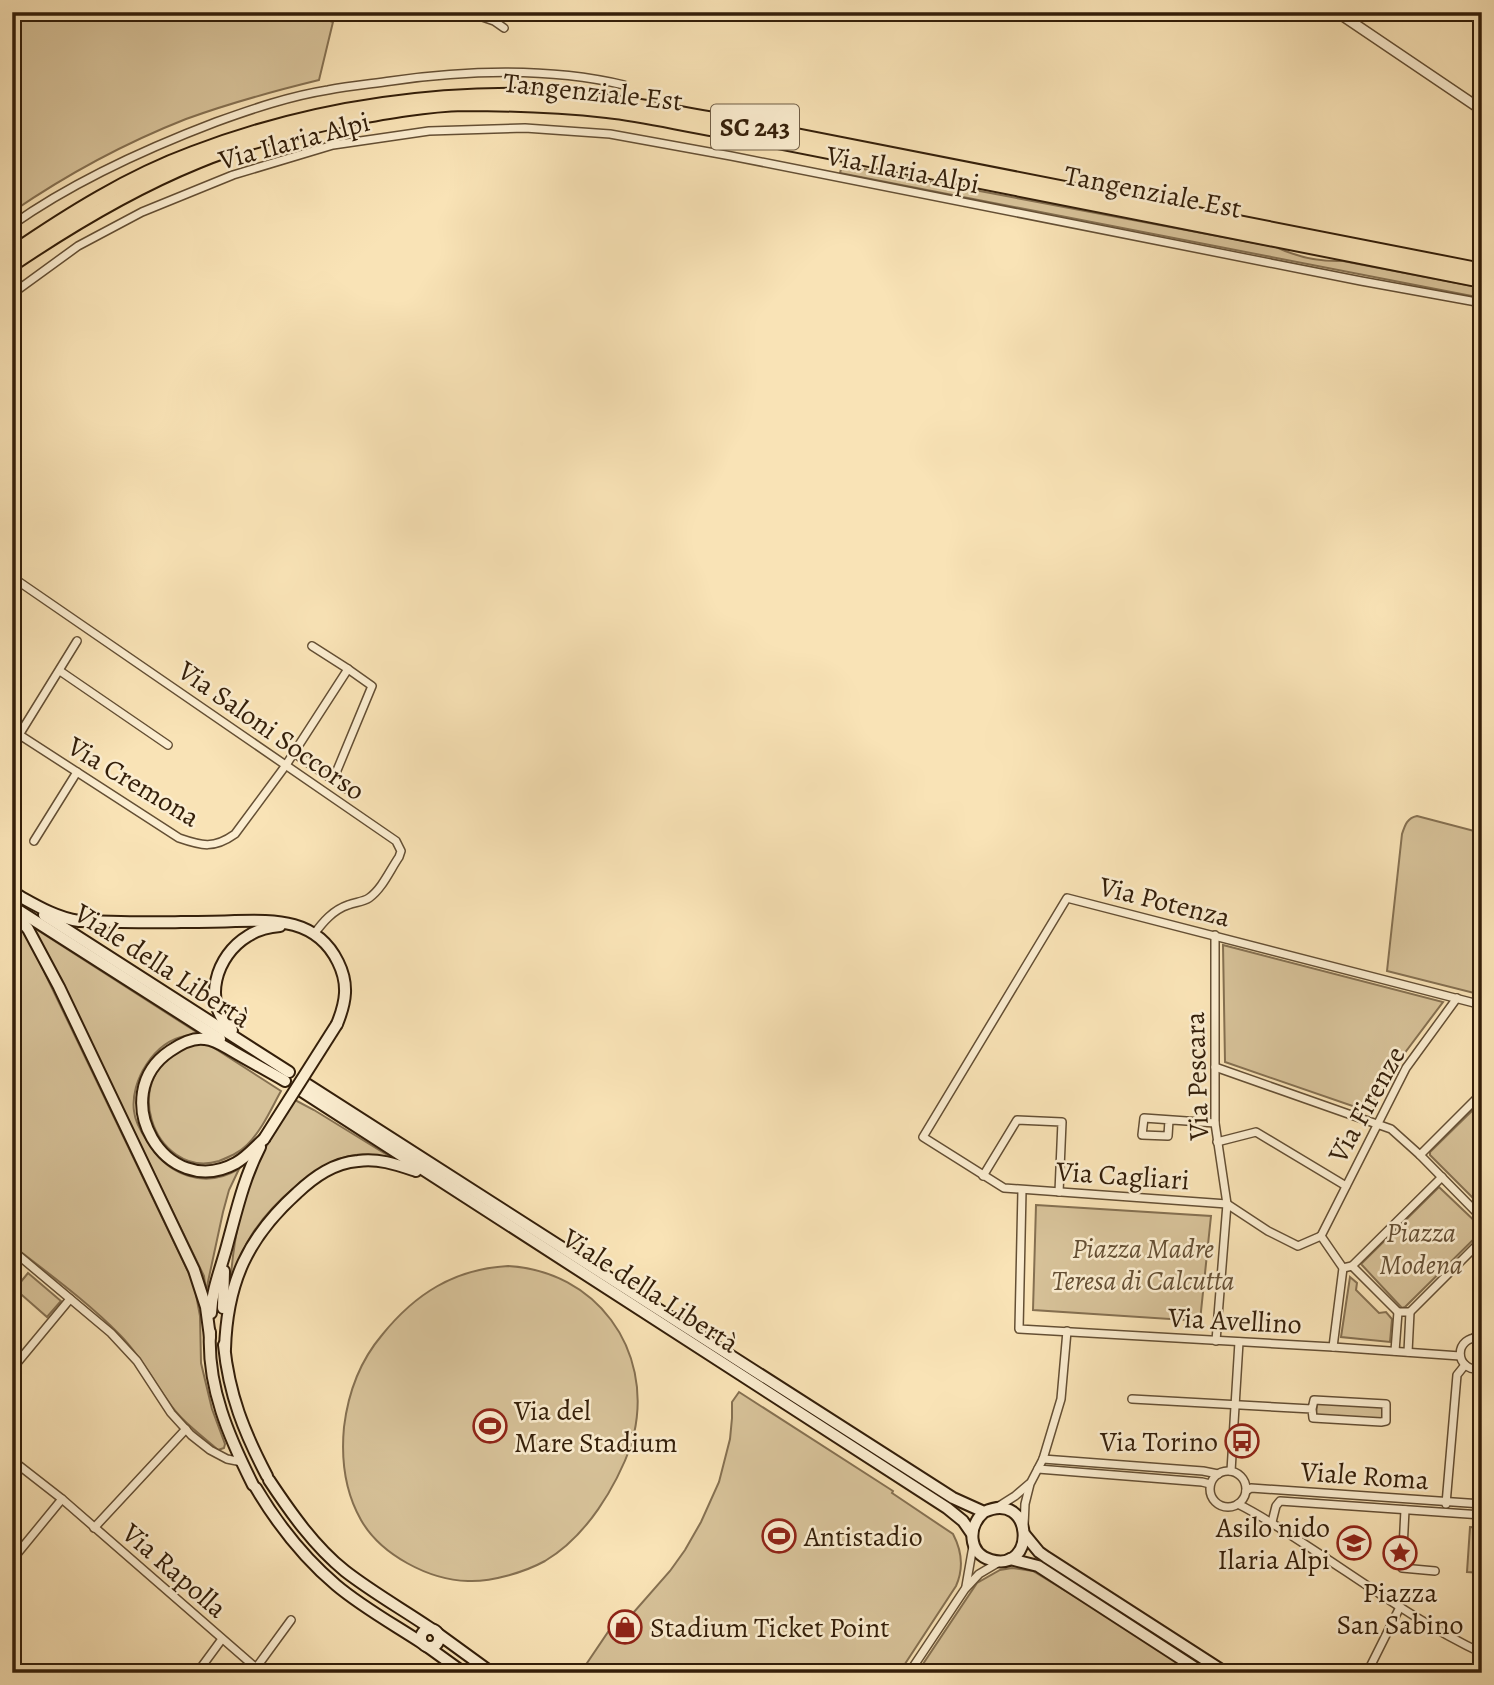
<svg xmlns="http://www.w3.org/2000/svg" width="1494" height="1685" viewBox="0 0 1494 1685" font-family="Alegreya,serif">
<rect width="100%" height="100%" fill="#f9e3b6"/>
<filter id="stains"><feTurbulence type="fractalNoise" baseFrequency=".00286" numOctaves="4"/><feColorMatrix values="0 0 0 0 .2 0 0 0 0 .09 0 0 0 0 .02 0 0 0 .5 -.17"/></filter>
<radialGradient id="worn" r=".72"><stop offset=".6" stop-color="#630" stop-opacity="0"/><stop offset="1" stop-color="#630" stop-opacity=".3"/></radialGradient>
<g fill="#d7c299" stroke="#857051" stroke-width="2">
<path d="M 12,12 L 330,12 L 327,20 L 333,22 L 319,80 C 274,91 230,103 186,119 C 125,143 66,175 12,212 Z"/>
<path d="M 842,165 L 1276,247 C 1297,257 1319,262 1343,261 L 1482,288 L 1482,298 L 840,173 Z"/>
<path d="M 1417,816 L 1482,833 L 1482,995 L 1387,971 L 1402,834 C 1405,825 1407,818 1417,816 Z"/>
<path d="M 12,920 L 26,934 L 194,1284 L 200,1316 L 201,1363 L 212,1409 L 225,1444 L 224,1448 L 218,1450 C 201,1435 180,1420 168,1401 C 152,1379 140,1355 120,1335 C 88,1302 49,1274 12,1245 Z"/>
<path d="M 28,924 L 201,1035 C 196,1035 190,1035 185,1036 C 154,1042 130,1081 134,1111 C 135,1121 141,1132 147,1141 C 167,1175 204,1190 239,1169 L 229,1190 L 223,1212 L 206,1291 L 204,1276 L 121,1105 Z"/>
<path d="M 1223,945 L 1443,1002 L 1395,1066 L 1370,1112 L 1225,1062 Z"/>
<path d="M 196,1043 L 208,1044 L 281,1091 C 271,1109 262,1130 247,1145 C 239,1153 229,1157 219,1161 C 155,1181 111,1070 196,1043 Z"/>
<path d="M 295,1100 L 314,1110 L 397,1161 C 383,1157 369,1153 355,1155 C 318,1160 270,1205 251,1236 C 241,1251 236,1269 230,1285 C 233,1247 241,1197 258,1162 C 268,1141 283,1120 295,1100 Z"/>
<path d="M 1482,1101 L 1482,1207 L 1430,1155 L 1430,1152 Z"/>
<path d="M 1439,1187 L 1482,1228 L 1482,1231 L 1405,1307 L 1402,1308 L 1361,1264 Z"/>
<path d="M 1036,1205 L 1211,1216 L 1200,1321 L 1033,1310 Z"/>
<path d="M 508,1266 C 596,1271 653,1349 634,1434 L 628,1432 L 626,1440 L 632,1443 C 616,1487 587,1536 545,1561 C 525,1572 492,1582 468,1581 C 429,1580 381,1555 361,1520 C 345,1492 341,1459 344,1427 C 348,1394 360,1361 382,1335 C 415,1294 454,1269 508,1266 Z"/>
<path d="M 28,1273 L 61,1301 L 47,1317 L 15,1289 Z"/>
<path d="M 1350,1277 L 1357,1283 L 1356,1290 L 1379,1313 L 1386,1312 L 1392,1319 L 1390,1342 L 1341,1337 Z"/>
<path d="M 739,1392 L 893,1491 L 892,1493 L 953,1534 C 962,1551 964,1568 956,1586 L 899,1673 L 583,1673 L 583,1669 L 608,1632 L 634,1612 L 670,1571 L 685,1550 L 701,1522 L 719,1482 L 730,1439 L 732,1418 L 732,1402 Z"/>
<path d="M 1319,1403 L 1381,1407 L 1383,1408 L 1383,1417 L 1381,1419 L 1318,1415 L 1316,1414 L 1317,1405 Z"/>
<path d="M 1470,1527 L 1482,1528 L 1482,1573 L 1467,1572 Z"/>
<path d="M 1012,1568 L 1033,1571 L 1113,1620 L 1195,1673 L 1054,1673 L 1052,1671 L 1037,1673 L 917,1673 L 977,1583 L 1000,1570 Z"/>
</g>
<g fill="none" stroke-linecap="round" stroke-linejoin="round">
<defs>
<g id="minor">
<path d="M 368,12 L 382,12"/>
<path d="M 468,12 L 494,21 L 504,28"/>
<path d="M 12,225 C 74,181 145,149 216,122 C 252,109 290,96 328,90 C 349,86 370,84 391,81 C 468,70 547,67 624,85"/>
<path d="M 12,294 L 78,246 L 142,212 L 233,175 L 333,145 L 429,131 L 525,128 L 610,134 L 731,156 L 1361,281 L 1482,303"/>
<path d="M 12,577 L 396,841 L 401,851 L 399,857 C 390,870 382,889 369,898 C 363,902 355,902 348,905 C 333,910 323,922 314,934"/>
<path d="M 312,646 L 348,669"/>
<path d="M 60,671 L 168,745"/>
<path d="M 12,730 L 179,838 C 202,846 214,849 235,834 L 286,765 L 348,669 L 372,686 L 333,780 L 294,753"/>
<path d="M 12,742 L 19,735 L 77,641"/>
<path d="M 333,780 L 346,789"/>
<path d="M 34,841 L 77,772"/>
<path d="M 1215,935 L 1215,1123 L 1227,1204 L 1216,1341"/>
<path d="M 1215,1067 L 1391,1129 L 1420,1155 L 1482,1218"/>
<path d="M 1169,1120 L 1168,1136 L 1142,1135 L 1144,1118 L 1215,1123"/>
<path d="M 1217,1142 L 1256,1132 L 1346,1186"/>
<path d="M 1420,1155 L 1482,1093"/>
<path d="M 983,1176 L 1017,1120 L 1062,1122 L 1059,1192"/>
<path d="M 1022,1190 L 1019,1329 L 1333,1347 L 1460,1356"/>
<path d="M 1321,1236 L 1298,1246 L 1268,1231 L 1227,1204 L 1004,1188 L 923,1137 L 1067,898 L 1482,1005"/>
<path d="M 1321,1236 L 1406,1068 L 1457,998"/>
<path d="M 1321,1236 L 1343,1268 L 1333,1347"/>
<path d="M 12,1250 L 111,1333 L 137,1361 L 171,1413 L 191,1435 L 210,1450 L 227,1459 L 242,1462"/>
<path d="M 1352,1266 L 1398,1312 L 1410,1312 L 1482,1240"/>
<path d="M 1343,1268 L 1352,1266 L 1442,1177"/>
<path d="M 1475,1337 L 1482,1328"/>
<path d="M 1482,1338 C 1453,1334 1453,1373 1482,1369"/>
<path d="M 1395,1351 L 1398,1312"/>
<path d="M 1408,1352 L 1410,1312"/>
<path d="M 12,1369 L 70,1299"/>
<path d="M 1132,1399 L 1312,1409 L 1314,1400 L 1386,1404 L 1386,1421 L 1381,1422 L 1313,1418 L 1312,1409"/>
<path d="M 1043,1459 L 1203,1471 L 1218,1474"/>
<path d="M 12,1460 L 62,1499 L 262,1673"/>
<path d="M 1038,1469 L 1202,1482 L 1210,1484"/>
<circle cx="1228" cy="1489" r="18"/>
<path d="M 1231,1471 L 1239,1342"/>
<path d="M 1246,1491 L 1251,1488 L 1482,1504"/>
<path d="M 1238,1504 C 1264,1517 1288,1533 1312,1549 C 1367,1585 1422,1625 1482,1653"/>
<path d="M 1446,1504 L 1457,1375 L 1465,1365"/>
<path d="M 996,1508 L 1015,1496 L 1029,1484"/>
<path d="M 1405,1510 L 1402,1568 L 1435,1571"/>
<path d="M 1272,1522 L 1276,1506 L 1280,1501 L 1482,1515"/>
<path d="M 1024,1526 L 1025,1504 L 1030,1484 L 1043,1459 L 1061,1399 L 1067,1331"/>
<path d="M 94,1528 L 186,1429"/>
<path d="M 12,1560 L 62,1499"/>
<path d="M 966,1586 L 973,1546"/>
<path d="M 256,1668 L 291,1620"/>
<path d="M 197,1673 L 222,1639"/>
<path d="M 909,1673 L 965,1589 L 979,1574 L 1001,1561"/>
<path d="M 1367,1673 L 1400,1607"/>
</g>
<path id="tertiary" d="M 1337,12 L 1482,110"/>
<g id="secondary">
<path d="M 12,892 C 34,904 54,917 79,921 C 113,922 147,923 181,922 C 199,922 217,922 235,921 C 276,920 317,919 338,962 C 349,984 346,1002 337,1024"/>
<path d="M 12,910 L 28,929 L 59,987 L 194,1270 L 206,1307 L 210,1337"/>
<path d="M 18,910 L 220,1039"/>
<path d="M 44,915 L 289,1072"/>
<path d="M 232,1030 C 201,1003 216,955 248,936 C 257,930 269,927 280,926"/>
<path d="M 305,1083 L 953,1498 L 984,1512 C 1033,1489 1038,1573 991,1560 C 967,1553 968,1526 984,1512"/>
<path d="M 300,1090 L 947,1508 L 963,1521 L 972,1534"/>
<path d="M 264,1139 C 255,1147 247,1157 236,1163 C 165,1202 105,1095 170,1051 C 180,1044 193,1037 205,1039 C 216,1040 225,1047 234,1052 C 251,1062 268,1071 285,1081"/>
<path d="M 223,1308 L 224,1271"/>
<path d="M 211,1313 C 212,1288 222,1266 228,1242 C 237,1209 244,1178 260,1147"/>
<path d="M 210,1332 C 207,1387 229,1437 253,1485"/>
<path d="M 224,1345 C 229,1395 244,1432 267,1476"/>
<path d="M 225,1349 C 227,1282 248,1237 297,1193 C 315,1176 334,1163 358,1161 C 379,1158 398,1165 416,1171"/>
<path d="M 269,1480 C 291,1513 314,1546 345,1571 C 372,1592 402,1609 430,1628"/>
<path d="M 256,1488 C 278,1525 303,1557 336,1585 C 362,1607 393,1624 422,1643"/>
<path d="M 1025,1535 L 1039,1552 L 1046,1557 L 1226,1673"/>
<path d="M 1010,1559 L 1038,1566 L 1203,1673"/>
<circle cx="430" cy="1638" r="9"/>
<path d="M 437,1633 L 492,1673"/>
<path d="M 428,1647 L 464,1673"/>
</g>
<g id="trunk">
<path d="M 12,253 C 69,214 128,177 193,153 C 305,110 421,92 541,95 C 599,97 657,109 714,119 L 1482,270"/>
<path d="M 12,265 C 71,225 131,189 197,162 C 245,142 298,129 349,119 C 387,112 426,105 464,104 C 512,104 560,106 607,111 C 644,115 680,124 717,130 L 1482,281"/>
</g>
</defs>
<use href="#minor" stroke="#644f34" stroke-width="10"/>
<use href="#tertiary" stroke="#644f34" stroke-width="12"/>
<use href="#secondary" stroke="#331e09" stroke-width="14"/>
<use href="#trunk" stroke="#331e09" stroke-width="16"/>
<use href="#minor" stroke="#fbedd0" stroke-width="7"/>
<use href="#tertiary" stroke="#fbedd0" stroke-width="9"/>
<use href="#secondary" stroke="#fbedd0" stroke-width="10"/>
<use href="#trunk" stroke="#f9e3b6" stroke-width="12"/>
<defs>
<path id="secondary-bridge" d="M 264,1139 L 337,1024"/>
</defs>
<use href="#secondary-bridge" stroke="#331e09" stroke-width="14" stroke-linecap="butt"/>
<use href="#secondary-bridge" stroke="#fbedd0" stroke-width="10"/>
</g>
<defs>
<symbol id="stadium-ring" viewBox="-11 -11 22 22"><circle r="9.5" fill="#fbedd0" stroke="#8f2418" stroke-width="1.5"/><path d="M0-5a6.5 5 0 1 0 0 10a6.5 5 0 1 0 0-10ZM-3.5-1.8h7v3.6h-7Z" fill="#8f2418"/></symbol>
<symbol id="bus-ring" viewBox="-11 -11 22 22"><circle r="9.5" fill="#fbedd0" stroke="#8f2418" stroke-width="1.5"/><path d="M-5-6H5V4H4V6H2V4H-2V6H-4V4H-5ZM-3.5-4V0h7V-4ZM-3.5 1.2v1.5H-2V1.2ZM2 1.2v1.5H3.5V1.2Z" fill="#8f2418"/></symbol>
<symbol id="school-ring" viewBox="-11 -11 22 22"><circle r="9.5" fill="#fbedd0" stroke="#8f2418" stroke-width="1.5"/><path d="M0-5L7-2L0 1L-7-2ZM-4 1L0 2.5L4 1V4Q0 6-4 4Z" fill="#8f2418"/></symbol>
<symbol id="sight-ring" viewBox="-11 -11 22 22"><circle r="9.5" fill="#fbedd0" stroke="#8f2418" stroke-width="1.5"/><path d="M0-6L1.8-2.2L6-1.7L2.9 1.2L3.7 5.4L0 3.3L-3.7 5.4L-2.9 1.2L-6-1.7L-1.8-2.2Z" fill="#8f2418"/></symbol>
<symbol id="shop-ring" viewBox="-11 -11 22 22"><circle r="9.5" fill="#fbedd0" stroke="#8f2418" stroke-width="1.5"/><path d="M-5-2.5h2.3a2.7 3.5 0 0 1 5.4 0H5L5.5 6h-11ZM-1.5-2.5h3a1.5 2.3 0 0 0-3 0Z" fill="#8f2418"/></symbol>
</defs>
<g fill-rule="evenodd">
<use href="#stadium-ring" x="471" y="1407" width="38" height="38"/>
<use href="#bus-ring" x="1223" y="1422" width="38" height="38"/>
<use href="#stadium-ring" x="760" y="1517" width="38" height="38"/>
<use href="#school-ring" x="1335" y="1524" width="38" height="38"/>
<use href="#sight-ring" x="1381" y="1534" width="38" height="38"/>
<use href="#shop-ring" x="606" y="1608" width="38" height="38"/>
</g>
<g text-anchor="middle" stroke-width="5" stroke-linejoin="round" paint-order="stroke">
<rect fill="#fbedd0" stroke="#6f5c45" stroke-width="2" x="711" y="104.5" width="88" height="45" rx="5"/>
<g font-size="26" font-weight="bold" fill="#331e09">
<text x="755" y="136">SC 243</text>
</g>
<g font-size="28" fill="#331e09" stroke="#fbedd0">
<text transform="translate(593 91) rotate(6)" y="10">Tangenziale Est</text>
<text transform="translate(294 140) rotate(-15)" y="10">Via Ilaria Alpi</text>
<text transform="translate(903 169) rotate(11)" y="10">Via Ilaria Alpi</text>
<text transform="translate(1153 191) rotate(11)" y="10">Tangenziale Est</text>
<text transform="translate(272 730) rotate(35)" y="10">Via Saloni Soccorso</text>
<text transform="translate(134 781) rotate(31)" y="10">Via Cremona</text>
<text transform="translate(1165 901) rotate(14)" y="10">Via Potenza</text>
<text transform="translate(163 965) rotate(33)" y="10">Viale della Libertà</text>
<text transform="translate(1196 1076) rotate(-92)" y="10">Via Pescara</text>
<text transform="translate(1366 1104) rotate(-61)" y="10">Via Firenze</text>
<text transform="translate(1123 1175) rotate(4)" y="10">Via Cagliari</text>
<text transform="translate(651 1290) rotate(33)" y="10">Viale della Libertà</text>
<text transform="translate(1235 1320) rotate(3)" y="10">Via Avellino</text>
<text transform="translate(1365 1475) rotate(4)" y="10">Viale Roma</text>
<text transform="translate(175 1570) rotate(41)" y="10">Via Rapolla</text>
</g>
<g font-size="28" font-style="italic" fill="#644f34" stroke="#fbedd0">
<text x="1421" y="1242">Piazza<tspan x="1421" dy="32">Modena</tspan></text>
<text x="1143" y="1258">Piazza Madre<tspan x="1143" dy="32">Teresa di Calcutta</tspan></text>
</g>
<g font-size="28" fill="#331e09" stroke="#fbedd0" text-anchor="start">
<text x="514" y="1420">Via del<tspan x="514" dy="32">Mare Stadium</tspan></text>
<text x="1218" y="1451" text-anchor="end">Via Torino</text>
<text x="1330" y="1537" text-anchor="end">Asilo nido<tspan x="1330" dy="32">Ilaria Alpi</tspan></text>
<text x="804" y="1546">Antistadio</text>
<text x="1400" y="1602" text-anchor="middle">Piazza<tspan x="1400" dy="32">San Sabino</tspan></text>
<text x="650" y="1637">Stadium Ticket Point</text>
</g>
</g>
<rect width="1494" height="1685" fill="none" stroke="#f9e3b6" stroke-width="42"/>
<rect x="14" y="14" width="1466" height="1657" fill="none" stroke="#331e09" stroke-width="3.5"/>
<rect x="21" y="21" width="1452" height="1643" fill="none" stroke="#331e09" stroke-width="2"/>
<rect width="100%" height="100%" filter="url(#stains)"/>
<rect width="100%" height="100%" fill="url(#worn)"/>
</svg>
